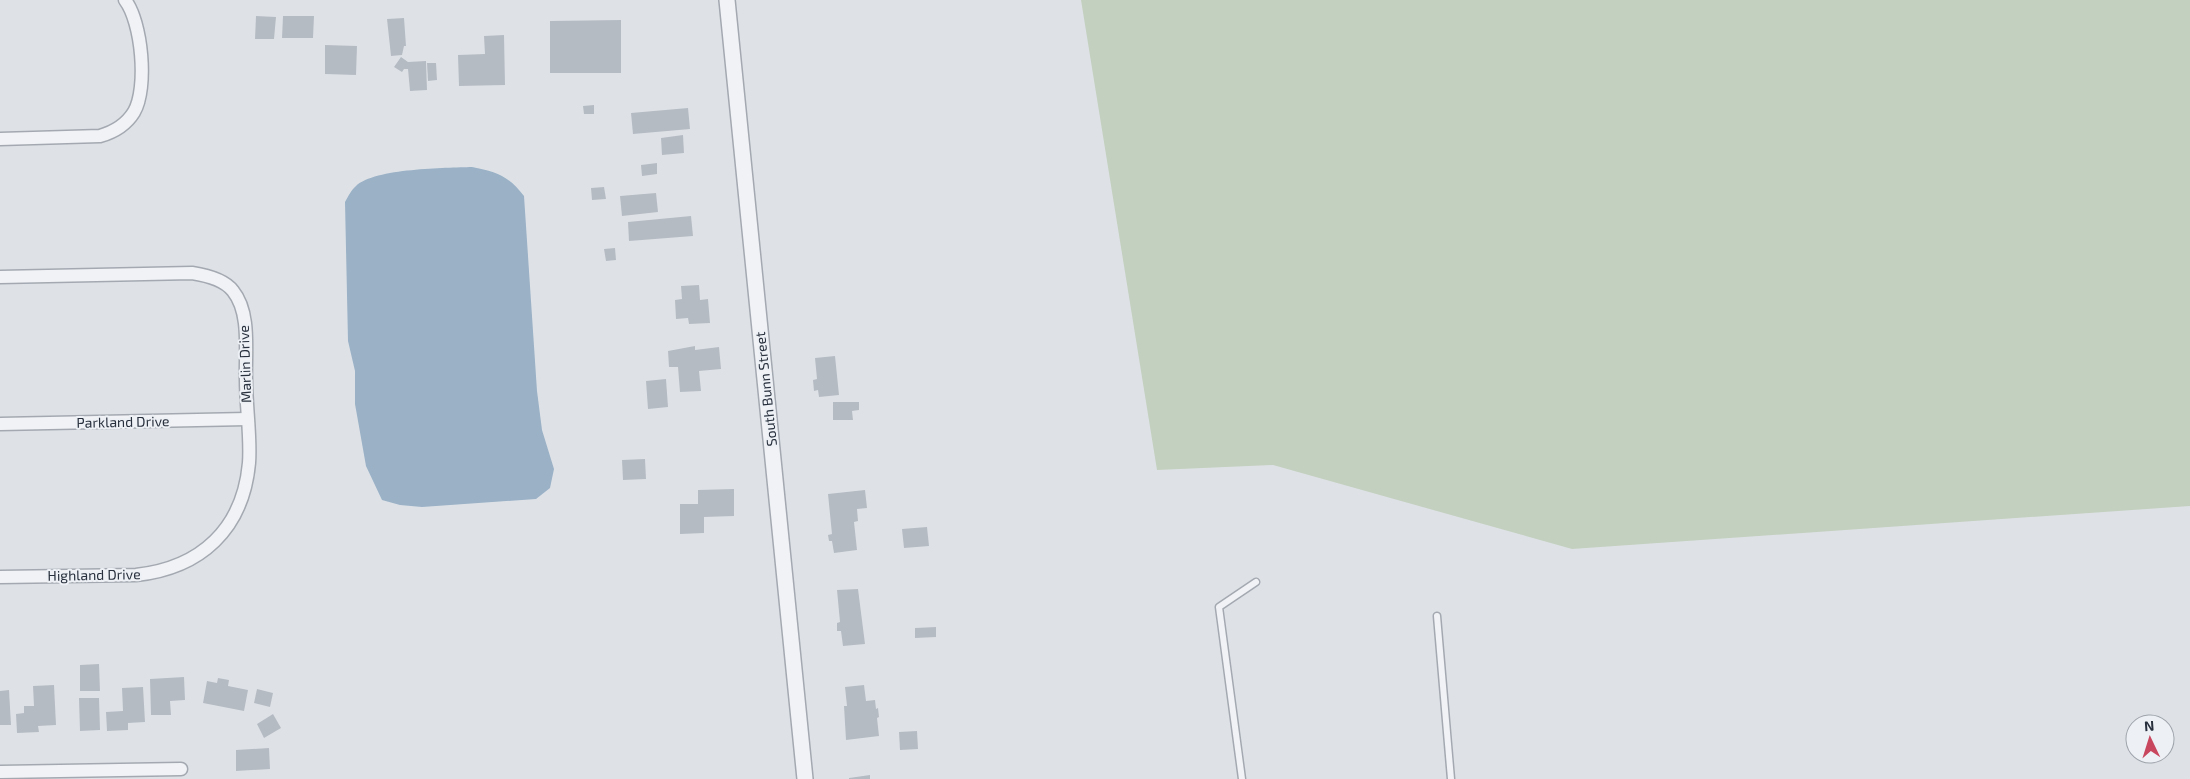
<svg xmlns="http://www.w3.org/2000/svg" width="2190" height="779" viewBox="0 0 2190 779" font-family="'Exo 2',sans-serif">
<rect width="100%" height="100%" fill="#dee2e7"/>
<path fill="#c4d0bf" d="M 1081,0 L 2190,0 L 2190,506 L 1572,549 L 1273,465 L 1157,470 Z"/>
<path fill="#9ab1c6" d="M 472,167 C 496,172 508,175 524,196 L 537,391 L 542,430 L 554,469 L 550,488 L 536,499 L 422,507 L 400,505 L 382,500 L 366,466 L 355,404 L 355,371 L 348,341 L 345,202 C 348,197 351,190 356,186 C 375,168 446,168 472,167 Z"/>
<g fill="#b5bbc3">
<path d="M 256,16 L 276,17 L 274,39 L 255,39 Z"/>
<path d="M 283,16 L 314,16 L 313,38 L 282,38 Z"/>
<path d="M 404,18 L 406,46 L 404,46 L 402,55 L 391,56 L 387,19 Z"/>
<path d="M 621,20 L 621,73 L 550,73 L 550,21 Z"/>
<path d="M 504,35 L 505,85 L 459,86 L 458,55 L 485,54 L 484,36 Z"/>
<path d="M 325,45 L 357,46 L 356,75 L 325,74 Z"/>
<path d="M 401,57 L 408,62 L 426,61 L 427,90 L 410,91 L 408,69 L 404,69 L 402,72 L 394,67 Z"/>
<path d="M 427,63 L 436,63 L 437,80 L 428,81 Z"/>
<path d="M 594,105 L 594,114 L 584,114 L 583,106 Z"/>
<path d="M 688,108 L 690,129 L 633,134 L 631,113 Z"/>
<path d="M 683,135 L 684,153 L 662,155 L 661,138 Z"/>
<path d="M 657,163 L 657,174 L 642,176 L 641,165 Z"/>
<path d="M 604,187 L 606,199 L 592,200 L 591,188 Z"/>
<path d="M 656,193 L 658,212 L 622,216 L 620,196 Z"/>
<path d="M 691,216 L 693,236 L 629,241 L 628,222 Z"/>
<path d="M 615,248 L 616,260 L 606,261 L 604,249 Z"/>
<path d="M 699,285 L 700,300 L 708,299 L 710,323 L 689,324 L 688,318 L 676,319 L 675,300 L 682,299 L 681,286 Z"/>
<path d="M 695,346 L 695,350 L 719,347 L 721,369 L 699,371 L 701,391 L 680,392 L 678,367 L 669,367 L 668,351 Z"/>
<path d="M 835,356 L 839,395 L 819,397 L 818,390 L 814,391 L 813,380 L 817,379 L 815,358 Z"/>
<path d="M 666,379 L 668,407 L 648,409 L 646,381 Z"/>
<path d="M 833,402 L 859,402 L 859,410 L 852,411 L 853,420 L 833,420 Z"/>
<path d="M 645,459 L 646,479 L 623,480 L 622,460 Z"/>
<path d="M 734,489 L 734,516 L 704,517 L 704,533 L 680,534 L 680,504 L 698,504 L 698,490 Z"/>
<path d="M 865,490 L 867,508 L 857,509 L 858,521 L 854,522 L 857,550 L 834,553 L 832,541 L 829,541 L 828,535 L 832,534 L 828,494 Z"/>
<path d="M 927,527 L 929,546 L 904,548 L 902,529 Z"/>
<path d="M 858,589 L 865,644 L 843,646 L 841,631 L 837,631 L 837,623 L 840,622 L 837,590 Z"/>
<path d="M 936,627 L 936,637 L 915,638 L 915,628 Z"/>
<path d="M 99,664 L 100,691 L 80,691 L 80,665 Z"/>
<path d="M 184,677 L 185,700 L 170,701 L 171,715 L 151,715 L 150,679 Z"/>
<path d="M 218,678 L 229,680 L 228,686 L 248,690 L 244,711 L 203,703 L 207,681 L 217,683 Z"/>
<path d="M 54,685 L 56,725 L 38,726 L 39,732 L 17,733 L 16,714 L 24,713 L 24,706 L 34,706 L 33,686 Z"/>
<path d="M 864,685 L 866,701 L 875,700 L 876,709 L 878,708 L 879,717 L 877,718 L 879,736 L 846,740 L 844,706 L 847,706 L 845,687 Z"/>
<path d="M 143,687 L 145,722 L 128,723 L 128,730 L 107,731 L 106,712 L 123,711 L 122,688 Z"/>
<path d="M 257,689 L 273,693 L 270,707 L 254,703 Z"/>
<path d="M 9,690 L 11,725 L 0,725 L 0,691 Z"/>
<path d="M 79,698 L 99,698 L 100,730 L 80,731 Z"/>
<path d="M 273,714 L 281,728 L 264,738 L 257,724 Z"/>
<path d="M 917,731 L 918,749 L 900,750 L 899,732 Z"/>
<path d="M 269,748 L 270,769 L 236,771 L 236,750 Z"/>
<path d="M 870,775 L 870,779 L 849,779 L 849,778 Z"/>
</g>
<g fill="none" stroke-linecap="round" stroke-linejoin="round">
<defs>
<g id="service">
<path d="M 1437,616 L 1451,779"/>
<path d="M 1242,779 L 1219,607 L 1256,582"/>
</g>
<g id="minor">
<path d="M 0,139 L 100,136 C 114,132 126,125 134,112 C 148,88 142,22 125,0"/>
<path d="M 0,277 L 192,273 C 205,275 224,279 233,291 C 251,313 245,352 246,380 C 246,406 251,438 249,463 C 243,529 201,568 136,575 L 0,577"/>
<path d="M 0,424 L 247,419"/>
<path d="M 0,772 L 181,769"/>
</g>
<path id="tertiary" d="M 727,0 L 805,779"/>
</defs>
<use href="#service" stroke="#a4a9b1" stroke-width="9"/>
<use href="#minor" stroke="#a4a9b1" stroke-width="15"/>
<use href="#tertiary" stroke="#a4a9b1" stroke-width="18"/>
<use href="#service" stroke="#f0f2f5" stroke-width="6"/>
<use href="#minor" stroke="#f0f2f5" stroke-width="12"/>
<use href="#tertiary" stroke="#f0f2f5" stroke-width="15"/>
</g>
<g text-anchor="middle" stroke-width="4" stroke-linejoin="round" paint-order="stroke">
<g font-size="14" fill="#28303d" stroke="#edf0f5">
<text transform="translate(245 364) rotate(-92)" y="5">Marlin Drive</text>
<text transform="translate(766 389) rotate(-96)" y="5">South Bunn Street</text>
<text transform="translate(123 422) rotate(-1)" y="5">Parkland Drive</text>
<text transform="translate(94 575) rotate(-1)" y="5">Highland Drive</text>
</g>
</g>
<g transform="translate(2150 739) rotate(356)"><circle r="24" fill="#edf0f5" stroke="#9ea3ab"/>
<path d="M0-4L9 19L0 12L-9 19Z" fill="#c8465e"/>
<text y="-8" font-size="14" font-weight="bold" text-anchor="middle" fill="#28303d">N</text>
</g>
</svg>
